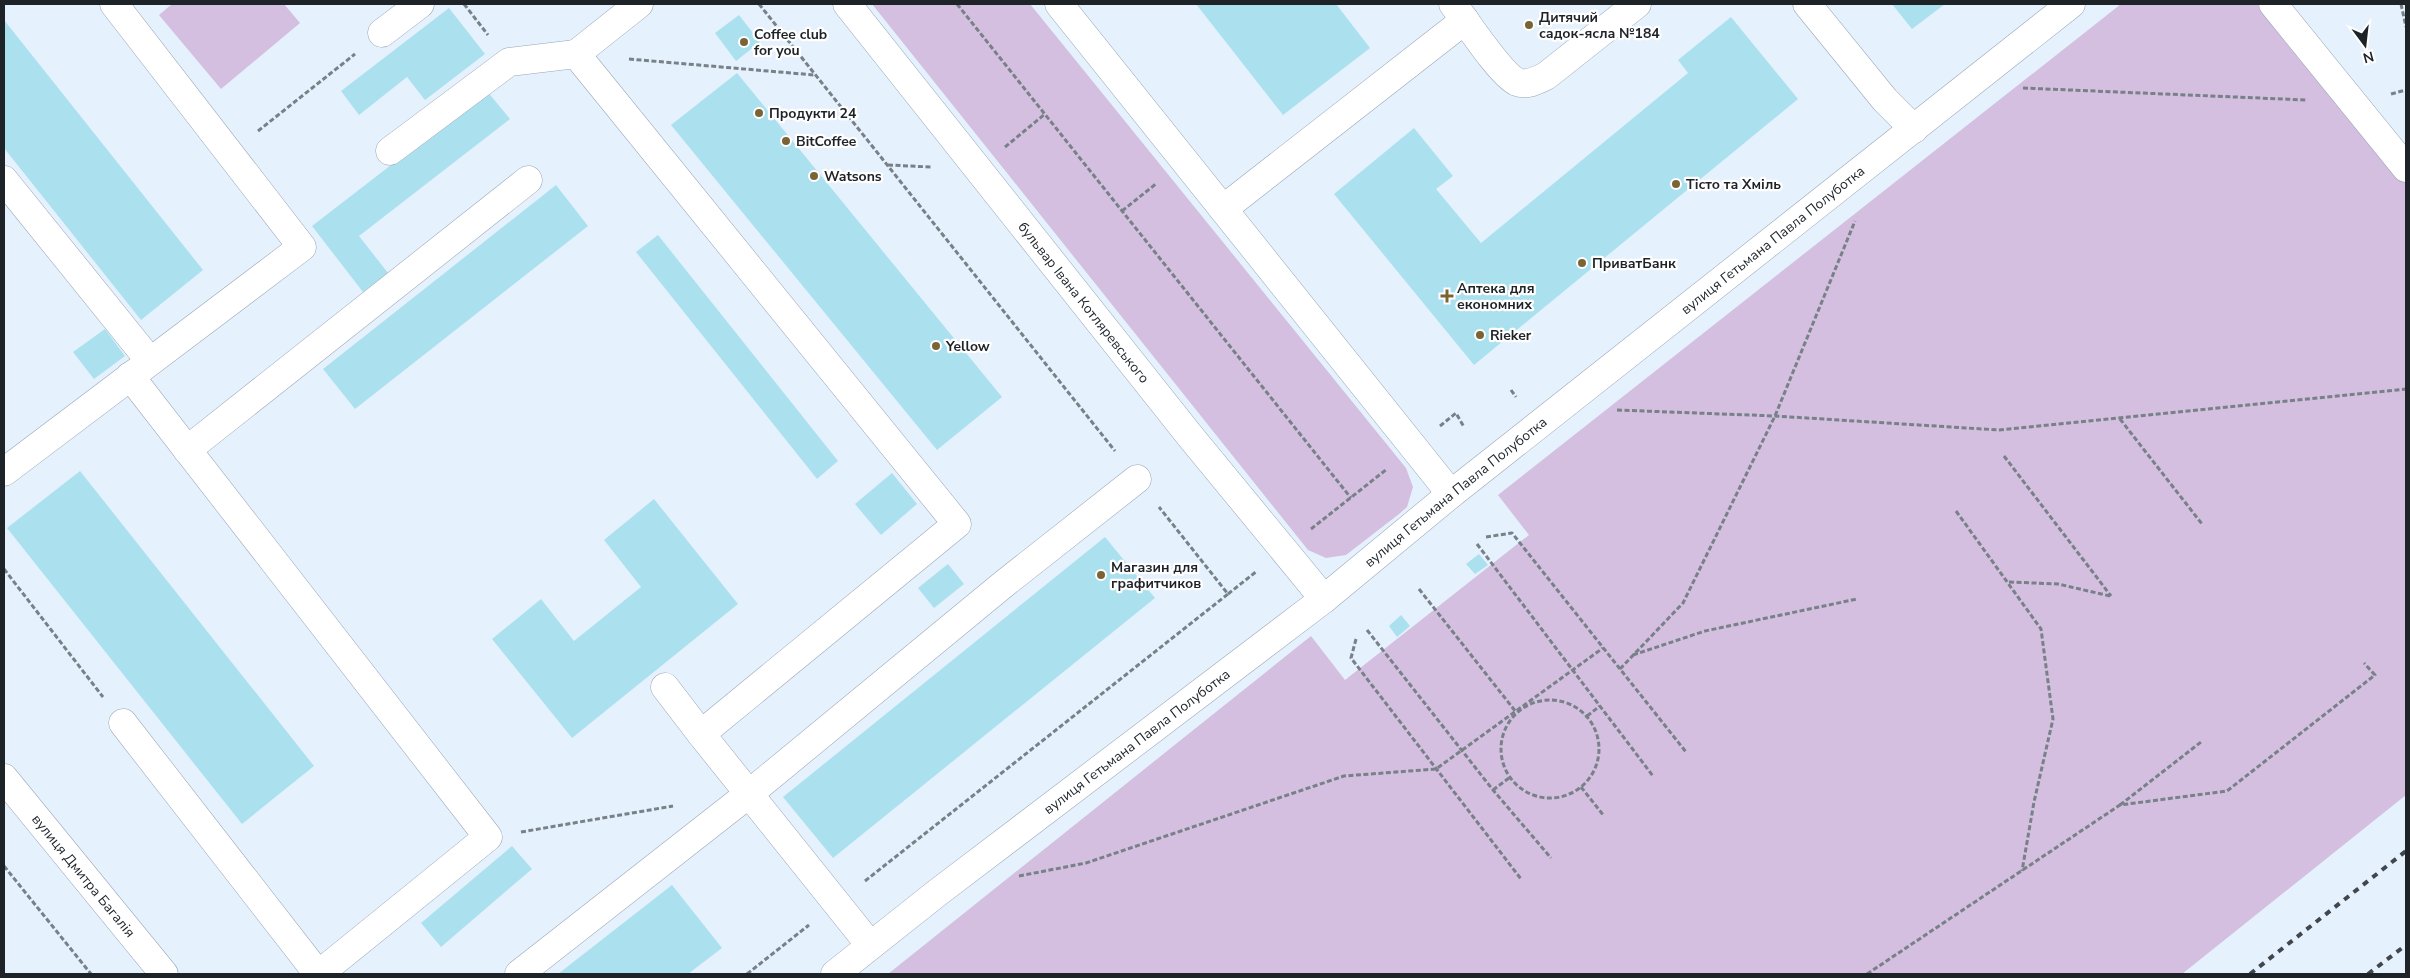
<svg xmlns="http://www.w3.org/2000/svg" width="2410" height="978" viewBox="0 0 2410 978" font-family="'Nunito Sans',sans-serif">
<rect width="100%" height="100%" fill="#e5f1fc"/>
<g fill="#d4bfe1">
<path d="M 172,4 L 284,4 L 300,23 L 221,89 L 159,15 Z"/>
<path d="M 872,4 L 1030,4 L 1406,468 L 1413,487 L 1407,507 L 1399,514 L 1346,555 L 1326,558 L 1308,550 Z"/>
<path d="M 2121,4 L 2284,4 L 2406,157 L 2406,795 L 2182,974 L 888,974 L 1311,636 L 1345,680 L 1529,535 L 1498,495 Z"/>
</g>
<g fill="#abe1ef">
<path d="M 1196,4 L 1336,4 L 1370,48 L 1283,115 Z"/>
<path d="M 1892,4 L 1945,4 L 1912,29 Z"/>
<path d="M 449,8 L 485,54 L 425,100 L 407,77 L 359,115 L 341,91 Z"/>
<path d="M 739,15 L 760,42 L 736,61 L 715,33 Z"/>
<path d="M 1731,17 L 1798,99 L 1474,365 L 1334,194 L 1414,128 L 1453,176 L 1436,189 L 1481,243 L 1688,73 L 1678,60 Z"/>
<path d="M 4,20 L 203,270 L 141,320 L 4,148 Z"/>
<path d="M 737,73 L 1002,397 L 937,450 L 671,125 Z"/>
<path d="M 487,91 L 510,119 L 359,236 L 388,273 L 363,292 L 312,226 Z"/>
<path d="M 556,185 L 588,226 L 355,409 L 323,369 Z"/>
<path d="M 658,235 L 838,461 L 817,479 L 636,252 Z"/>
<path d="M 105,329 L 125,356 L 94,379 L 73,352 Z"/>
<path d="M 80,471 L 314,766 L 242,824 L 7,528 Z"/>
<path d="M 892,473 L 917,504 L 881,535 L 855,504 Z"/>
<path d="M 654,499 L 738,604 L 572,738 L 492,639 L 541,599 L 574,641 L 641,587 L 604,540 Z"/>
<path d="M 1105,537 L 1155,598 L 833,858 L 783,797 Z"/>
<path d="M 1479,554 L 1488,565 L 1475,574 L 1466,564 Z"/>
<path d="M 948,564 L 964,584 L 934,608 L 918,588 Z"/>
<path d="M 1401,615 L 1410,626 L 1397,637 L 1389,626 Z"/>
<path d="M 512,846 L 532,869 L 441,947 L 421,923 Z"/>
<path d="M 672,885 L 722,948 L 688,974 L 558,974 Z"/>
</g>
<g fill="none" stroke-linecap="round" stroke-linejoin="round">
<defs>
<g id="minor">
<path id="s1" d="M 847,4 L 1190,436 L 1324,599"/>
<path d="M 1059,4 L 1451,494"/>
<path d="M 1453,4 C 1466,21 1500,74 1517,82 C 1527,86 1538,80 1546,76 L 1637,4"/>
<path d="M 1807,4 L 1885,100 L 1914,129"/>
<path d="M 2273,4 L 2406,168"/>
<path d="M 382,33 L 420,4"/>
<path d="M 576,54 L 639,4"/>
<path d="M 390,151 L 509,62 L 576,54 L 957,524 L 701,734 L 870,945"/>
<path d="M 4,180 L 150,361"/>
<path d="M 1223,209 L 1465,20"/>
<path d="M 130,376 L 488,837 L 319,974"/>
<path d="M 187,450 L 528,180"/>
<path d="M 4,472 L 302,247 L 114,4"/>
<path d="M 665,687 L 701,734"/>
<path d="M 123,723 L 318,974"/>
<path id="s2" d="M 4,778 L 164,974"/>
<path d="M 519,974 L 750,793 L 1005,583 L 1137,479"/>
<path id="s3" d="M 835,974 L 937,893 L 1324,599 L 1451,494 L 2071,4"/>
</g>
</defs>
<use href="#minor" stroke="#99a7b5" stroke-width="29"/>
<g stroke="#788088" stroke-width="3" stroke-dasharray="5 2.5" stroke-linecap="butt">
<path d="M 464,4 L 488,35"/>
<path d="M 759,4 L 1115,451"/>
<path d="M 957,4 L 1351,498"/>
<path d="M 2401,4 L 2406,27"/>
<path d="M 629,59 L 814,75"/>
<path d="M 2023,88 L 2306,100"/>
<path d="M 2391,94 L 2406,90"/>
<path d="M 258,131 L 355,54"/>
<path d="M 1005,147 L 1045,114"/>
<path d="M 888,165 L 931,167"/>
<path d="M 1122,211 L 1157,183"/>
<path d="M 1511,390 L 1516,397"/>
<path d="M 1617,410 L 1775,416 L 1999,430 L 2406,389"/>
<path d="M 2120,419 L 2202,524"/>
<path d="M 1440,426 L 1456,413 L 1464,427"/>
<path d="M 2004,456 L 2111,596"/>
<path d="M 1956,511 L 2041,629 L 2053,719 L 2034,802 L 2022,871"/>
<path d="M 1311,529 L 1387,469"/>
<path d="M 1486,537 L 1512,533 L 1686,752"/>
<path d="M 1477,544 L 1653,776"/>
<path d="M 4,569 L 103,697"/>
<path d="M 2009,582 L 2058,584 L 2110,596"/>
<path d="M 1419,589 L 1516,712"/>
<path d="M 1228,594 L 1257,571"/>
<path d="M 1367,630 L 1493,790 L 1551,858"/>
<path d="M 1356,639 L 1351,658 L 1521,879"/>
<path d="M 1633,655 L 1705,631 L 1857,599"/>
<path d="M 1620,669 L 1683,603 L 1775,416 L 1855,221"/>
<circle cx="1550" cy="749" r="49"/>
<path d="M 1587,716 L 1600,706"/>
<path d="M 1581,787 L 1604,816"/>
<path d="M 1493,790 L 1509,778"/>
<path d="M 2120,805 L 2201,742"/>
<path d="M 521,832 L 673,806"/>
<path d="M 4,866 L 91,974"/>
<path d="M 1019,876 L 1086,863 L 1344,776 L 1436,769 L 1603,648"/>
<path d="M 865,881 L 1228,594 L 1159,507"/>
<path d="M 747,974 L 809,925"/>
<path d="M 1867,974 L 2120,805 L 2227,791 L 2375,675 L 2364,663"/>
</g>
<use href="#minor" stroke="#fff" stroke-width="28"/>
<g stroke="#40464c" stroke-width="4" stroke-dasharray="6 6" stroke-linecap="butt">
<path d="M 2250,974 L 2406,851"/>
<path d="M 2368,974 L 2406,945"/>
</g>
</g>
<g fill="#7b6434" stroke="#fff" stroke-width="2">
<circle cx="1529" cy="25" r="5"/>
<circle cx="744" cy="42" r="5"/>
<circle cx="759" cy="113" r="5"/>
<circle cx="786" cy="141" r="5"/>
<circle cx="814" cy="176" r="5"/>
<circle cx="1676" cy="184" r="5"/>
<circle cx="1582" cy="263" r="5"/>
<path d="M1444.5 288.5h5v5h5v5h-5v5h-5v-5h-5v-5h5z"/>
<circle cx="1480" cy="335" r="5"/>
<circle cx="936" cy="346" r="5"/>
<circle cx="1101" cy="575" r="5"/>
</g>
<g text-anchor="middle" stroke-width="4.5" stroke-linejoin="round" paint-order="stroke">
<g font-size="14" font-weight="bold" fill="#1e2328" stroke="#fff" text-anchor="start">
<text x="1539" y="22">Дитячий<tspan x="1539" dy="16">садок-ясла №184</tspan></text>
<text x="754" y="39">Coffee club<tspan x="754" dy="16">for you</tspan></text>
<text x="769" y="118">Продукти 24</text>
<text x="796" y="146">BitCoffee</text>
<text x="824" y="181">Watsons</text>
<text x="1686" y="189">Тісто та Хміль</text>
<text x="1592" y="268">ПриватБанк</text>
<text x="1457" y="293">Аптека для<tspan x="1457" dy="16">економних</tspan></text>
<text x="1490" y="340">Rieker</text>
<text x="946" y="351">Yellow</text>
<text x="1111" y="572">Магазин для<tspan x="1111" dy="16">графитчиков</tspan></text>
</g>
<g font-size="14" fill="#1e2328" stroke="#fff">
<text dy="5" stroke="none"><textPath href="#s3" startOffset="1191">вулиця Гетьмана Павла Полуботка</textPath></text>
<text dy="5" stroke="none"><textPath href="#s1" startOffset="381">бульвар Івана Котляревського</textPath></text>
<text dy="5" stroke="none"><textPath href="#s3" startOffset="786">вулиця Гетьмана Павла Полуботка</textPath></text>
<text dy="5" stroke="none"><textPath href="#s3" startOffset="381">вулиця Гетьмана Павла Полуботка</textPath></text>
<text dy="5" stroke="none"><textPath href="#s2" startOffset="126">вулиця Дмитра Багалія</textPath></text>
</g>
</g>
<rect width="2410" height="978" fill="none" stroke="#1e2328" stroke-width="10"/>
<g transform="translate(2365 45) rotate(165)" stroke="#ffffff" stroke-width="4" paint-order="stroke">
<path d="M0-4L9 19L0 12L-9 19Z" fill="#1e2328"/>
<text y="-8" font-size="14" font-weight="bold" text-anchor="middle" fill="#1e2328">N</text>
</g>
</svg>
